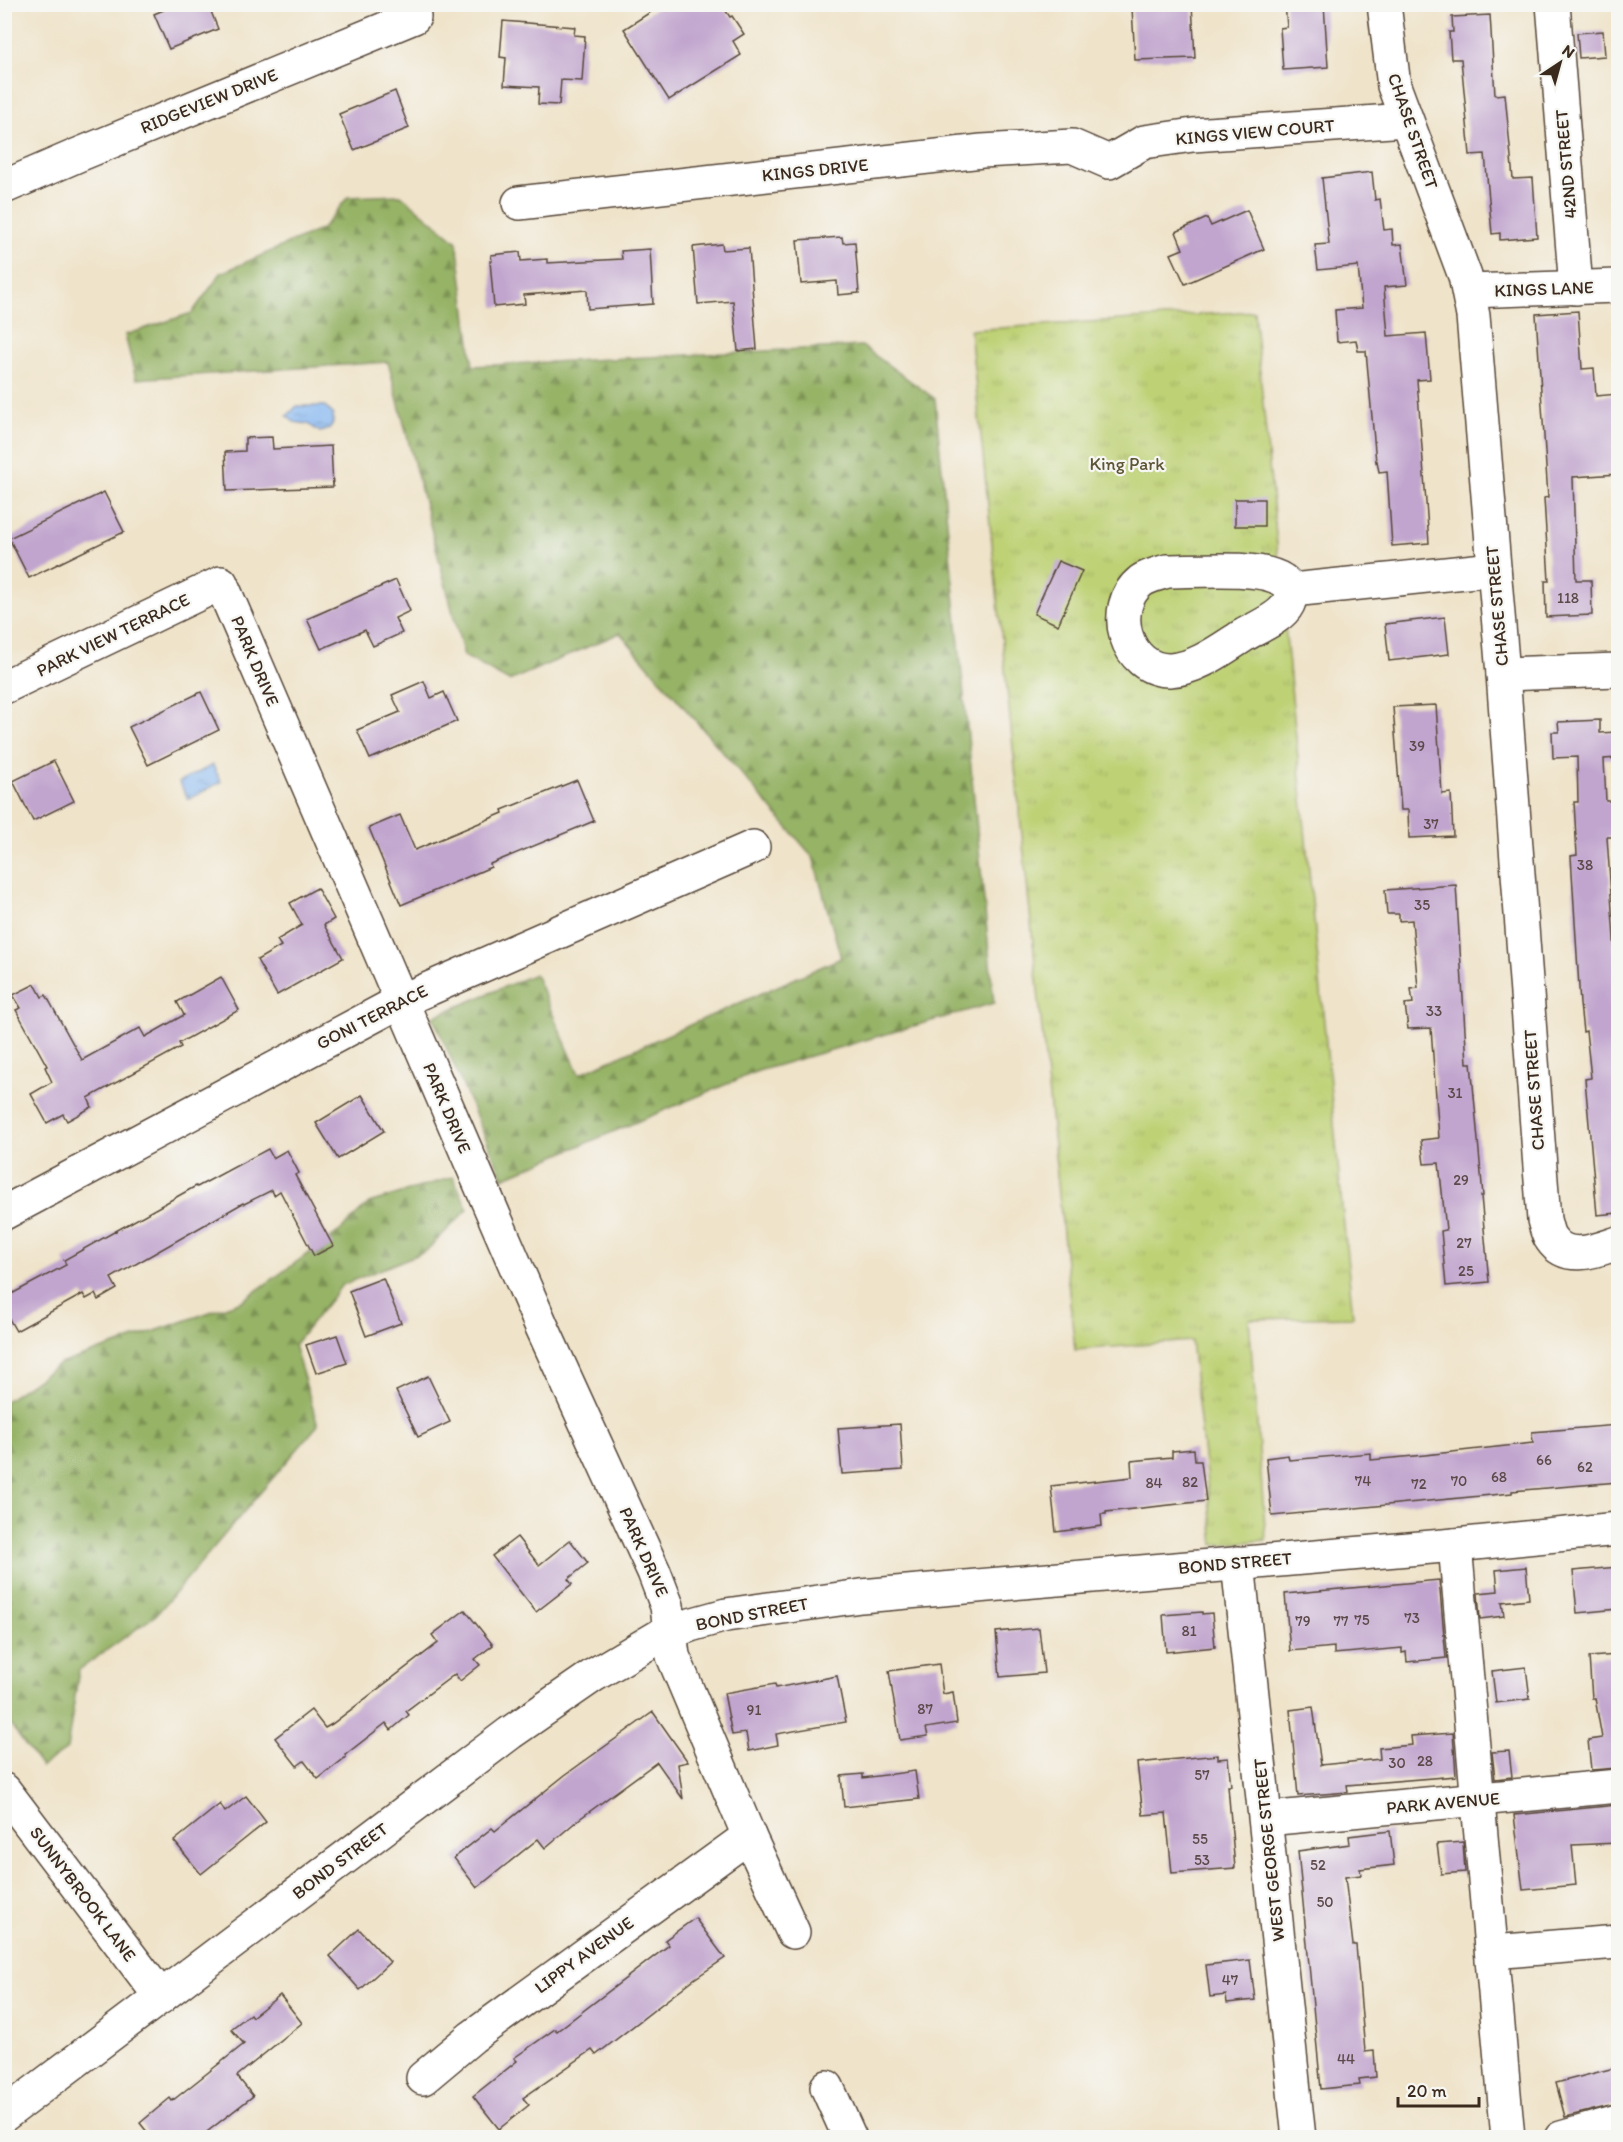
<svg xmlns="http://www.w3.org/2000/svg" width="1623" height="2142" viewBox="0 0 1623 2142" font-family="Itim,sans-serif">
<defs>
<pattern id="forest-firs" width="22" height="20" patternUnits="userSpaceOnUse" patternTransform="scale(1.5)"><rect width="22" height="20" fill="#96b366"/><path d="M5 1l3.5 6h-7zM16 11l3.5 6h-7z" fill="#7c9253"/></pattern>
<pattern id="park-tufts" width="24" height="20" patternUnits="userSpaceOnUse" patternTransform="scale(1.5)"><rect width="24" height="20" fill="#bed174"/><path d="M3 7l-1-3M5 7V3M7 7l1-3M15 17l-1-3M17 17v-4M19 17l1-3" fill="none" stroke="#a4b464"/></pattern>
<pattern id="water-ripples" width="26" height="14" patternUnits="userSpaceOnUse" patternTransform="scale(1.5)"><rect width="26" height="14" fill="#86b7f2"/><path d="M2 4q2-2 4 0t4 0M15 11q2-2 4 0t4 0" fill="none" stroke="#6f95c3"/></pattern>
</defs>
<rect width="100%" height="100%" fill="#f6f6f2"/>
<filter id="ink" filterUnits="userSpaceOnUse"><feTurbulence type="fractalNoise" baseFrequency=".0167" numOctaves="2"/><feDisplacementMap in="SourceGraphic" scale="12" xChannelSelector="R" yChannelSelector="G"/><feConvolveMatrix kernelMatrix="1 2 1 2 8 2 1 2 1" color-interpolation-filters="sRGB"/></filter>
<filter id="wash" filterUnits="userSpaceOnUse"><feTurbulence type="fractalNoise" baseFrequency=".008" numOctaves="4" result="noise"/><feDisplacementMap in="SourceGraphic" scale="24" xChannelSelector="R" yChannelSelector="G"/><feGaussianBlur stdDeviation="1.35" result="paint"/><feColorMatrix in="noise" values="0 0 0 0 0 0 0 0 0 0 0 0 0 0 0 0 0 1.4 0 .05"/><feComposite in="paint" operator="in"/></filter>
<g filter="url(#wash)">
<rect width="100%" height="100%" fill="#efe3c9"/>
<g fill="url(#forest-firs)" stroke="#686e42" stroke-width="1.5">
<path d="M 401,195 L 457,242 L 473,366 L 862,346 L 935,399 L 994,1003 L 758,1071 L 503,1178 L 433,1017 L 535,974 L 579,1074 L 841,958 L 813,857 L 620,633 L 509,681 L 464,656 L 388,362 L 136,379 L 125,335 L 192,313 L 221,273 L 322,229 L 348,197 Z"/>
<path d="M 453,1177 L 468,1209 L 426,1251 L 342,1285 L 294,1345 L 318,1425 L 156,1615 L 79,1670 L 67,1749 L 41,1767 L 5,1717 L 4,1402 L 60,1364 L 242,1301 L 341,1230 L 369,1203 Z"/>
</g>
<path fill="url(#park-tufts)" stroke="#7c7e49" stroke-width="1.5" d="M 1254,311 L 1353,1317 L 1249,1319 L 1266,1540 L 1214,1545 L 1191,1341 L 1075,1350 L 970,330 Z"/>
<g fill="url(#water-ripples)" stroke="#607088" stroke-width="1.5">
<path d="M 297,406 L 325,406 L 333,414 C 335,424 330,430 320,432 L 308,424 L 294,422 L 287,416 Z"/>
<path d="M 213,765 L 221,782 L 188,799 L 179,782 Z"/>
</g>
<g id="blocks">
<g fill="#c1a5ce">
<path d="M 178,4 L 208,4 L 218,29 L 169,49 L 154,14 Z"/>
<path d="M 663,4 L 721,4 L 730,17 L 732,16 L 744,34 L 733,41 L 741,55 L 669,100 L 624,29 Z"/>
<path d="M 1135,4 L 1192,4 L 1195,58 L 1135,60 L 1132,8 L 1135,7 Z"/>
<path d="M 1285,4 L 1324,4 L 1328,67 L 1283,70 L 1280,28 L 1287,27 Z"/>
<path d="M 1490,15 L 1495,95 L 1505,94 L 1513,179 L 1533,178 L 1537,237 L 1500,240 L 1500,233 L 1492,234 L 1485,154 L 1470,155 L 1461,59 L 1451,59 L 1449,32 L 1453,32 L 1452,17 Z"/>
<path d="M 503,21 L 575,27 L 574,35 L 585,36 L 582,81 L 561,80 L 559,105 L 538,104 L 539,87 L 504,85 L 506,58 L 500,57 Z"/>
<path d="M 1603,31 L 1605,56 L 1579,58 L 1577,33 Z"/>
<path d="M 395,91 L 409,128 L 354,150 L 339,114 Z"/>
<path d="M 1372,172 L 1375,200 L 1380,199 L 1384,230 L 1392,229 L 1393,245 L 1402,244 L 1407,285 L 1384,287 L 1388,336 L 1426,333 L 1430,379 L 1417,380 L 1429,543 L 1392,546 L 1387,471 L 1379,472 L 1377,461 L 1376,462 L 1366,351 L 1358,351 L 1356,340 L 1337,342 L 1335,310 L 1362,308 L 1358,266 L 1318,270 L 1315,245 L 1329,244 L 1322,178 Z"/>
<path d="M 1247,210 L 1264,249 L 1185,284 L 1171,254 L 1183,249 L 1176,232 L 1207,218 L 1211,226 Z"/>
<path d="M 842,237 L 843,243 L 855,242 L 859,293 L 838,295 L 837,281 L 801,284 L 797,240 Z"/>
<path d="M 722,244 L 723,250 L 749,248 L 757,349 L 738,351 L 733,301 L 698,304 L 693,247 Z"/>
<path d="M 650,249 L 653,304 L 588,309 L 587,290 L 524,295 L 525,304 L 494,307 L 490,261 L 492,261 L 491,255 L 520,252 L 521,261 L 547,259 L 547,263 L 622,259 L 621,251 Z"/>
<path d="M 1578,311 L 1582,369 L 1594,368 L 1596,396 L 1618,394 L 1618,474 L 1573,477 L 1576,580 L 1591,580 L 1592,615 L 1546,617 L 1545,581 L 1549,581 L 1544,498 L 1548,497 L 1536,314 Z"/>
<path d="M 272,437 L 273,449 L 331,446 L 333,487 L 227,491 L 225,452 L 245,451 L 245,438 Z"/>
<path d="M 104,492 L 124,532 L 29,578 L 9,538 Z"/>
<rect x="1235" y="499" width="29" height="27"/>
<path d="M 1058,561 L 1082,571 L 1058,625 L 1034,614 Z"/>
<path d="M 396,580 L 410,611 L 395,618 L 402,633 L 373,646 L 365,630 L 321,649 L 307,619 Z"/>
<path d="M 1445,617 L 1449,654 L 1389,661 L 1385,624 Z"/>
<path d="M 424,681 L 431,698 L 444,692 L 457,721 L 370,759 L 357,730 L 400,712 L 392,695 Z"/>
<path d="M 201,692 L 219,730 L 148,765 L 129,727 Z"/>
<path d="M 1436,705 L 1442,794 L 1451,793 L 1453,836 L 1409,838 L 1408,810 L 1401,810 L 1393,707 Z"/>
<path d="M 1600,720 L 1600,733 L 1616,732 L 1617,758 L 1604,759 L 1606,801 L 1614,801 L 1615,837 L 1607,837 L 1615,954 L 1618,954 L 1618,1213 L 1597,1215 L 1585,1079 L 1591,1078 L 1586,1031 L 1583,1032 L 1580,1004 L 1571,856 L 1577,855 L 1574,802 L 1578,802 L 1577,757 L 1553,758 L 1552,732 L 1559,732 L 1558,722 Z"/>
<path d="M 54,761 L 74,801 L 33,821 L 13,781 Z"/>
<path d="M 577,780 L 594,821 L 490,864 L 491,867 L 401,905 L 369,828 L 400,815 L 415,850 L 503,813 L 502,810 Z"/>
<path d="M 1456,885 L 1467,1063 L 1471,1063 L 1483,1196 L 1481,1196 L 1489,1282 L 1446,1286 L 1441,1231 L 1446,1230 L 1439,1163 L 1424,1164 L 1421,1140 L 1439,1138 L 1431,1028 L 1408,1029 L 1405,1004 L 1413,1003 L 1411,989 L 1418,988 L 1412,920 L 1399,921 L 1399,914 L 1387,914 L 1385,890 Z"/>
<path d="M 317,888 L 334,919 L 324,925 L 343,958 L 277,995 L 257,960 L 281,946 L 277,940 L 302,925 L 290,903 Z"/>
<path d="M 221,977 L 239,1010 L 179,1043 L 181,1047 L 88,1098 L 92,1107 L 67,1121 L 63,1114 L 47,1123 L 31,1094 L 52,1082 L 45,1067 L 47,1066 L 16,1010 L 21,1008 L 13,995 L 35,984 L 42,997 L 46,995 L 82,1060 L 140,1028 L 145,1037 L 184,1015 L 177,1002 Z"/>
<path d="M 362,1095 L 384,1131 L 338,1159 L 316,1123 Z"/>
<path d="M 268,1149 L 273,1158 L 287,1150 L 299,1173 L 295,1175 L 333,1246 L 314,1256 L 280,1191 L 274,1195 L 272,1190 L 244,1204 L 243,1203 L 111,1278 L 117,1289 L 98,1300 L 95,1294 L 86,1299 L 83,1294 L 16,1331 L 4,1310 L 4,1298 L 66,1265 L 64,1260 L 196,1186 L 197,1187 Z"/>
<path d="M 383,1278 L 401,1323 L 366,1336 L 349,1291 Z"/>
<path d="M 337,1335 L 347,1363 L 316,1373 L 306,1345 Z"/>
<path d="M 428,1376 L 450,1422 L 418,1437 L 396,1391 Z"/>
<path d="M 900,1424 L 903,1470 L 842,1474 L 838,1428 Z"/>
<path d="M 1618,1425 L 1618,1482 L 1512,1491 L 1512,1493 L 1272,1516 L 1266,1458 L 1288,1455 L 1289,1460 L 1371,1453 L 1371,1460 L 1425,1455 L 1533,1443 L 1532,1432 Z"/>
<path d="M 1194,1449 L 1195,1461 L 1201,1461 L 1206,1501 L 1106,1512 L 1106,1514 L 1101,1514 L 1102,1526 L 1056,1532 L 1051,1486 L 1132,1477 L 1131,1461 L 1172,1457 L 1172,1451 Z"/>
<path d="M 517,1537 L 539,1565 L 570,1540 L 588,1563 L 568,1579 L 572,1584 L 536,1612 L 492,1556 Z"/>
<path d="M 1526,1567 L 1529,1599 L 1502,1602 L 1504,1616 L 1480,1619 L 1478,1593 L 1498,1591 L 1496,1570 Z"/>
<path d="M 1618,1567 L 1618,1609 L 1577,1613 L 1573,1571 Z"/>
<path d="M 1439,1580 L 1446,1658 L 1407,1662 L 1406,1652 L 1402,1653 L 1402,1648 L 1334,1654 L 1334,1647 L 1290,1651 L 1285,1594 Z"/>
<path d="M 465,1610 L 493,1645 L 475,1659 L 480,1665 L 460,1681 L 455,1674 L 406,1711 L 409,1715 L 391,1730 L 386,1723 L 345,1755 L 346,1757 L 318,1779 L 304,1761 L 297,1766 L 275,1738 L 311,1710 L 325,1728 L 332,1724 L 438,1643 L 432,1635 Z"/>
<path d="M 1202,1612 L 1202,1614 L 1212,1613 L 1215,1647 L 1166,1652 L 1163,1615 Z"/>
<path d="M 1039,1628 L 1044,1673 L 1000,1677 L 996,1632 Z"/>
<path d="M 1618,1655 L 1618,1768 L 1591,1770 L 1588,1740 L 1602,1738 L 1595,1698 L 1592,1698 L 1589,1657 Z"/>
<path d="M 939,1664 L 943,1694 L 953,1692 L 957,1723 L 926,1728 L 928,1736 L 900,1740 L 889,1671 Z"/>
<path d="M 1526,1667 L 1530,1699 L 1496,1703 L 1492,1671 Z"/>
<path d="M 837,1676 L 846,1722 L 776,1734 L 778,1745 L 749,1751 L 746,1733 L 732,1735 L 724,1693 L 775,1684 L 776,1688 Z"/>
<path d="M 1313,1707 L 1321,1765 L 1380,1759 L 1379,1748 L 1412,1745 L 1411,1736 L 1453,1733 L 1456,1776 L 1347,1785 L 1348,1792 L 1298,1796 L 1290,1710 Z"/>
<path d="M 653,1712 L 688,1762 L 678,1764 L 683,1799 L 657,1762 L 578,1820 L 545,1848 L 538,1839 L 477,1888 L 454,1858 L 492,1828 L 495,1831 L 565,1775 Z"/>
<path d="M 1509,1751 L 1512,1777 L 1495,1779 L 1492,1752 Z"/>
<path d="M 1218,1755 L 1218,1759 L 1228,1758 L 1231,1786 L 1228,1786 L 1235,1868 L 1172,1873 L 1166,1813 L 1143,1815 L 1137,1763 Z"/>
<path d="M 915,1771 L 919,1799 L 844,1807 L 841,1776 L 863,1774 L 863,1778 Z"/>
<path d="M 246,1796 L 266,1822 L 201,1874 L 174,1841 L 220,1804 L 225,1812 Z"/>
<path d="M 1618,1805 L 1618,1843 L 1572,1845 L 1576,1885 L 1523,1890 L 1514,1815 Z"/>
<path d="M 1390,1831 L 1394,1865 L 1360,1869 L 1361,1875 L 1345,1877 L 1353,1945 L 1356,1945 L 1365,2052 L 1374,2051 L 1376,2077 L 1359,2079 L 1360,2085 L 1321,2089 L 1298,1851 L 1350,1844 L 1349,1836 Z"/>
<path d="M 1463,1842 L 1465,1872 L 1441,1874 L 1437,1844 Z"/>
<path d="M 695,1918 L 725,1958 L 694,1979 L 596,2055 L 592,2050 L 523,2098 L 529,2105 L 499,2129 L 473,2096 L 517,2061 L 514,2058 L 555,2029 L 557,2031 L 669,1945 L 665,1940 Z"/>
<path d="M 359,1929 L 390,1962 L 360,1990 L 330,1956 Z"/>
<path d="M 1250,1960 L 1255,2000 L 1227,2003 L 1226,1995 L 1210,1997 L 1206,1965 Z"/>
<path d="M 280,1995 L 302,2023 L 237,2076 L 253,2096 L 199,2138 L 152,2138 L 140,2123 L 170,2098 L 172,2101 L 244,2044 L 231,2029 L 250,2014 L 252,2017 Z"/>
<path d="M 1618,2067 L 1618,2104 L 1565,2117 L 1556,2083 Z"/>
</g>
</g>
</g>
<g filter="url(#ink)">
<use href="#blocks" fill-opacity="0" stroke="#564638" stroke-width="1.5"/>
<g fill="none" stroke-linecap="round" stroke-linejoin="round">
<defs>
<g id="minor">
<path d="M 1384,4 L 1394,86 L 1465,276 L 1473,316 L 1503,674 L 1544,1220 C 1546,1226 1547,1234 1551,1239 C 1567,1263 1597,1250 1618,1243"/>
<path d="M 1553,4 L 1576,288"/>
<path d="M 4,187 L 78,155 L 414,17"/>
<path d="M 519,203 L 982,151 L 1072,146 L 1109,162 L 1144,142 L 1193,135 L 1406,120"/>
<path d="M 1469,291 L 1618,286"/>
<path d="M 1167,571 C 1194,571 1260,565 1282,580 C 1286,582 1289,587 1292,590 C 1291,594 1290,600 1288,604 C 1281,618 1258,627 1244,635 C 1222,649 1196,669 1170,670 C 1125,671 1108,607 1141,581 C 1148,576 1158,574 1167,571 Z"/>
<path d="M 1292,590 L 1494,569"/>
<path d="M 1503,674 L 1618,670"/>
<path d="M 4,687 L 221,583 L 542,1327 L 654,1572 L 667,1606 L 673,1656 L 749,1836 L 793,1932"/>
<path d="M 4,1213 L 401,1001 L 753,847"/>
<path d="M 1455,1545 L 1508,2138"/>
<path d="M 1238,1563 L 1299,2138"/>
<path d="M 4,1790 L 161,1997"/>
<path d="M 1266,1819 L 1618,1786"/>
<path d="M 1492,1952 L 1618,1942"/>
<path d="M 423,2078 L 472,2037 L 749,1836"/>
<path d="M 827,2087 L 850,2138"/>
<path d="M 4,2115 L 510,1733 L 594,1675 L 660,1636 L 690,1625 L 726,1615 L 861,1596 L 1455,1545 L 1618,1529"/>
<path d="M 1561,2138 L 1618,2122"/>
</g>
</defs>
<use href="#minor" stroke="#564638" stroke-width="36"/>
<use href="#minor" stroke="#fff" stroke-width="33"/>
</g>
</g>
<g text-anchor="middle" stroke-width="4.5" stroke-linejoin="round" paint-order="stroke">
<g font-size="15" fill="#5c494a">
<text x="1568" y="603">118</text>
<text x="1417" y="751">39</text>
<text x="1431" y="829">37</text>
<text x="1585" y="870">38</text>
<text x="1422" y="910">35</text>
<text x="1434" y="1016">33</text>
<text x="1455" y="1098">31</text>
<text x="1461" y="1185">29</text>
<text x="1464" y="1248">27</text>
<text x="1466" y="1276">25</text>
<text x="1544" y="1465">66</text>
<text x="1585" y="1472">62</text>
<text x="1499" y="1482">68</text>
<text x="1363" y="1486">74</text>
<text x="1459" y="1486">70</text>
<text x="1190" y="1487">82</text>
<text x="1154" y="1488">84</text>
<text x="1419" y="1489">72</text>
<text x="1412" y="1623">73</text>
<text x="1362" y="1625">75</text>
<text x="1303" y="1626">79</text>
<text x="1341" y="1626">77</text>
<text x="1189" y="1636">81</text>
<text x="925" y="1714">87</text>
<text x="754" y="1715">91</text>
<text x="1425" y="1766">28</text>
<text x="1397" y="1768">30</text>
<text x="1202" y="1780">57</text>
<text x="1200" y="1844">55</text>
<text x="1202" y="1865">53</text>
<text x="1318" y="1870">52</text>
<text x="1325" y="1907">50</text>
<text x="1230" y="1985">47</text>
<text x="1346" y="2064">44</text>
</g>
<g font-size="18" fill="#3b2a1e" stroke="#f6f6f2">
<text transform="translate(209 101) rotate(-22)" y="6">RIDGEVIEW DRIVE</text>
<text transform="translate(1413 131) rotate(71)" y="6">CHASE STREET</text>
<text transform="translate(1255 132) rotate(-5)" y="6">KINGS VIEW COURT</text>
<text transform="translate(1566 164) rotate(-95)" y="6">42ND STREET</text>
<text transform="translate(815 170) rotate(-6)" y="6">KINGS DRIVE</text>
<text transform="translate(1544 289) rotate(-2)" y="6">KINGS LANE</text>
<text transform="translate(1497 606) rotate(-95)" y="6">CHASE STREET</text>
<text transform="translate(113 635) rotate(-26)" y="6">PARK VIEW TERRACE</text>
<text transform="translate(255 661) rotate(67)" y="6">PARK DRIVE</text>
<text transform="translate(372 1017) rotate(-27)" y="6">GONI TERRACE</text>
<text transform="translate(1534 1090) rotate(-94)" y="6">CHASE STREET</text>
<text transform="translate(447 1108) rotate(67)" y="6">PARK DRIVE</text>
<text transform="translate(644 1552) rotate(66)" y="6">PARK DRIVE</text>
<text transform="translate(1235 1563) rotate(-5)" y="6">BOND STREET</text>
<text transform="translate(752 1614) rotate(-11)" y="6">BOND STREET</text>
<text transform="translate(1443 1803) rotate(-5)" y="6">PARK AVENUE</text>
<text transform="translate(1269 1850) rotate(-96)" y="6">WEST GEORGE STREET</text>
<text transform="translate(340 1861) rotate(-37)" y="6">BOND STREET</text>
<text transform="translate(83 1894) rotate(53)" y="6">SUNNYBROOK LANE</text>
<text transform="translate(584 1955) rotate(-36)" y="6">LIPPY AVENUE</text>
</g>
<g font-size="18" fill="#5c5434" stroke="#f6f6f2">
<text x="1127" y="470">King Park</text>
</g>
</g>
<rect width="1623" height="2142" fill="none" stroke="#f6f6f2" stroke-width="24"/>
<g transform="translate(1560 63) rotate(36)" stroke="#f6f6f2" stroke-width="4.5" paint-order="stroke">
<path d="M0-4.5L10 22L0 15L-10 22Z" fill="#3b2a1e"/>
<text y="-9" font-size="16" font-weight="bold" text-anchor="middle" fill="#3b2a1e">N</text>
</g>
<path d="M1398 2097v9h81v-9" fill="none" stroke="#3b2a1e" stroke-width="3"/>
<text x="1407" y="2097" font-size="18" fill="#3b2a1e" stroke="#f6f6f2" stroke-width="4.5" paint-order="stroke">20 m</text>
</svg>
